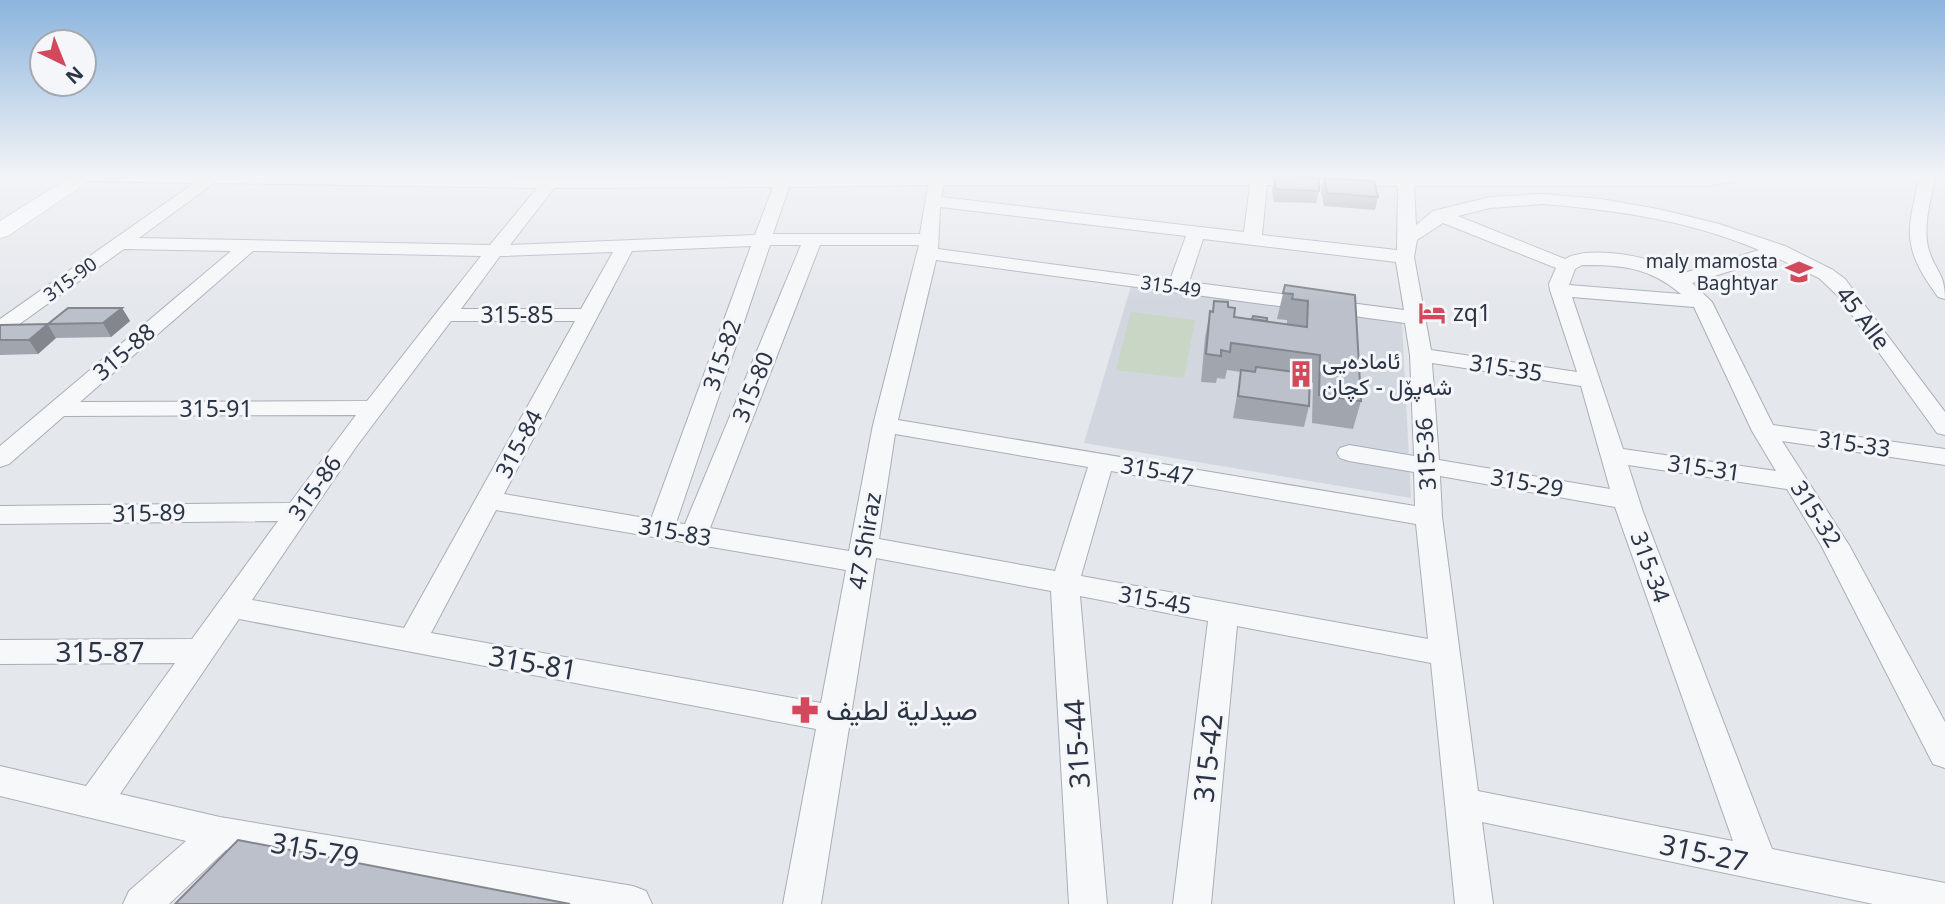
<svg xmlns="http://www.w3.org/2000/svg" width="1945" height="904" viewBox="0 0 1945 904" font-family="'Noto Sans',Vazirmatn,sans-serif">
<rect width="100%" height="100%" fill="#e4e7ec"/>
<path fill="#d2d6de" d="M 1131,286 L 1402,322 L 1411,498 L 1084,443 Z"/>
<path fill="#c9d6c5" d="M 1131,312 L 1195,320 L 1184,378 L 1116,370 Z"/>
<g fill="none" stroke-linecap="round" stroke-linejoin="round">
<defs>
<g id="minor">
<path d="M 365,175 L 602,179 L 912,175 L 1741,175 L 1736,181 L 1706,186 L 1414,186 L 1416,225 L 1433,211 L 1490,197 L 1543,194 L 1601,199 L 1658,209 L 1719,224 L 1785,246 L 1833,270 L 1845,279 L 1945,412 L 1945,435 L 1937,433 L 1839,297 L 1819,278 L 1775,257 L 1692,283 L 1712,302 L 1773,425 L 1945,449 L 1945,465 L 1782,441 L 1849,545 L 1945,722 L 1945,768 L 1933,764 L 1821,545 L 1787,489 L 1628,465 L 1643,512 L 1772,849 L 1945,883 L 1945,904 L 1873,904 L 1482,822 L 1493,904 L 1455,904 L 1431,663 L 1237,626 L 1211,904 L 1173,904 L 1208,621 L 1080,596 L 1107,904 L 1069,904 L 1051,591 L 876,558 L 821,904 L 783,904 L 816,729 L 239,619 L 120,794 L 220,817 L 633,886 L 646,891 L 652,904 L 531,904 L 226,850 L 169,904 L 123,904 L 129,891 L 186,841 L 0,796 L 0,766 L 86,786 L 175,663 L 0,664 L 0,640 L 192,639 L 278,521 L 0,524 L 0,506 L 290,503 L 356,415 L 64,416 L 9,464 L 0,467 L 0,446 L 231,251 L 124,249 L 7,333 L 0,335 L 0,319 L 194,183 L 88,181 L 82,179 L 80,175 ZM 214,183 L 537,188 L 490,245 L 139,238 ZM 928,185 L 920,234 L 773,234 L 789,187 ZM 944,185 L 1250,185 L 1244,232 L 941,197 ZM 1267,185 L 1398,186 L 1397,250 L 1262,235 ZM 773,187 L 755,235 L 510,245 L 554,188 ZM 1543,204 C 1617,210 1691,221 1759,250 L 1681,274 C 1659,257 1589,244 1565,259 L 1458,216 L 1490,208 ZM 940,207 L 1186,236 L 1170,280 L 938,249 ZM 1443,223 L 1556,268 L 1549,284 L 1550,290 L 1577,372 L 1431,350 L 1414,257 L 1417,240 ZM 1203,239 L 1396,262 L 1404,310 L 1189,282 ZM 770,245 L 801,245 L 685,524 L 676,523 ZM 820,245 L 919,245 L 873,425 L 849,551 L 710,528 ZM 751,246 L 651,519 L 504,494 L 632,251 ZM 253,251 L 481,256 L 367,401 L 80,402 ZM 613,252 L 581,309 L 461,309 L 500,256 ZM 936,260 L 1405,323 L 1410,355 L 1414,456 L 1349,445 L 1340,448 L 1337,453 L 1340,458 L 1349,461 L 1414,472 L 1415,506 L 898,420 ZM 1582,265 C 1622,265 1649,267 1681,294 L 1569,285 L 1575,269 ZM 1572,297 L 1694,307 L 1752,431 L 1776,471 L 1623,449 ZM 451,321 L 575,321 L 404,628 L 252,600 L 356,447 ZM 1432,363 L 1581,386 L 1610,489 L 1439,460 ZM 895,434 L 1088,467 L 1055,571 L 879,539 ZM 1111,471 L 1416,524 L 1428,639 L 1081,576 ZM 1440,476 L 1615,507 L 1733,841 L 1478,791 L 1442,517 ZM 496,510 L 846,570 L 821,703 L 431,633 Z"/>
<path d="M 1920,175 L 1936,175 C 1931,198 1923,224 1928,247 C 1934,271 1945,271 1945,299 L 1938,297 C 1902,247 1906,234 1920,175 Z"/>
</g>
<path id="major" d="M 73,175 L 98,175 L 8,236 L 0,238 L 0,221 Z"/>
</defs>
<use href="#minor" stroke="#a9aeb7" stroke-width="2"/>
<use href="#major" stroke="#a3abb8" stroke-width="1"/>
<use href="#minor" fill="#f7f8fa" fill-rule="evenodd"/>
<use href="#major" fill="#fff" fill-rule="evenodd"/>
</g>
<g fill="#a1a5ae">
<path d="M 1274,177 L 1319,191 L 1316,203 L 1274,202 L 1272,190 Z"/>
<path d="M 1324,178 L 1378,197 L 1375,210 L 1324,206 L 1321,190 Z"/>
<path d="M 1285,285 L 1355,295 L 1361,401 L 1353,429 L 1312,423 L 1313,383 L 1310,382 L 1309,406 L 1304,427 L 1233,418 L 1241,372 L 1227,370 L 1225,379 L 1217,378 L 1216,383 L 1201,382 L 1205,338 L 1210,311 L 1212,311 L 1228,307 L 1234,317 L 1287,324 L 1287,320 L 1277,319 Z"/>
<path d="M 122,308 L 130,321 L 111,337 L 56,338 L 48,324 Z"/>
<path d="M 0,325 L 56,338 L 38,354 L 0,355 Z"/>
</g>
<g fill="#83868d">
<path d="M 122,308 L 130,321 L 111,337 L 103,323 Z"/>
<path d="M 48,324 L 56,338 L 38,354 L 29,340 Z"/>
</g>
<g fill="#bbc0ca" stroke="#83868d" stroke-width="2">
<path d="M 1274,177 L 1319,178 L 1319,191 L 1276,189 Z"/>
<path d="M 1324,178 L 1374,181 L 1378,197 L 1327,193 Z"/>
<path d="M 1285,285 L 1355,295 L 1361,401 L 1319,395 L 1320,355 L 1231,343 L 1230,352 L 1221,350 L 1221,356 L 1206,354 L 1210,311 L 1213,312 L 1214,301 L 1228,302 L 1228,307 L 1235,308 L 1234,317 L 1307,327 L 1308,301 L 1292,299 L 1293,294 L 1283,293 Z"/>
<path d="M 68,308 L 122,308 L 103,323 L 48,324 Z"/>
<path d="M 1253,316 L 1267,318 L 1267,321 L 1252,319 Z"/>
<path d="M 48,324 L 29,340 L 0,340 L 0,325 Z"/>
<path d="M 1256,367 L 1295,372 L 1295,367 L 1310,369 L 1309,406 L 1238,396 L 1241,370 L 1255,372 Z"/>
<path d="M 238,840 L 570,904 L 175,904 Z"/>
</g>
<linearGradient id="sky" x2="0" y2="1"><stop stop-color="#8bb4dd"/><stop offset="0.58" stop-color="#f3f4f6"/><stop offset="1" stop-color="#f3f4f6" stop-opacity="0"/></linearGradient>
<rect width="1945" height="302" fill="url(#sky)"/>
<defs>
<symbol id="school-bare" viewBox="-9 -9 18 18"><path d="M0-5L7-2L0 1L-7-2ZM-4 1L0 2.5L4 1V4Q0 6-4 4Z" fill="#d1495b" stroke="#f4f6f9" stroke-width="2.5" paint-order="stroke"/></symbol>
<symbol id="hotel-bare" viewBox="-9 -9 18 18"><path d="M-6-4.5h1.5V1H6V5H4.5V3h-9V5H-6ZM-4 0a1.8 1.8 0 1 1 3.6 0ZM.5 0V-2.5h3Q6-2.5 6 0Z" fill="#d1495b" stroke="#f4f6f9" stroke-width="2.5" paint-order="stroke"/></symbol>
<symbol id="building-bare" viewBox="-9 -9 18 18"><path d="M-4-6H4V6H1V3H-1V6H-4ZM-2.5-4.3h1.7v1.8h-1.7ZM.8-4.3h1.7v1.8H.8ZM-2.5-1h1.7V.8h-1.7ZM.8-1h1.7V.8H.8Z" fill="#d1495b" stroke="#f4f6f9" stroke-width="2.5" paint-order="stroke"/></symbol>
<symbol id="pharmacy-bare" viewBox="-9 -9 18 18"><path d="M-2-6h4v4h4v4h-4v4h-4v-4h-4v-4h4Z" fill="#d1495b" stroke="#f4f6f9" stroke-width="2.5" paint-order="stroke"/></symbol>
</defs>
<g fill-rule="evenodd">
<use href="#school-bare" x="1780" y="253" width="38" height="38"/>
<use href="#hotel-bare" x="1413" y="294" width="38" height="38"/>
<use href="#building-bare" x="1282" y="355" width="38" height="38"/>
<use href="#pharmacy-bare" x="786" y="691" width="38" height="38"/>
</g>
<g text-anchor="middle" stroke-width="6" stroke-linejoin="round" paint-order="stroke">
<g font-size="19" fill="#2b3445" stroke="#f4f6f9" text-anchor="end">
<text x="1778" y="268">maly mamosta<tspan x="1778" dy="22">Baghtyar</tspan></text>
</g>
<g font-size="19" fill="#2b3445" stroke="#f4f6f9">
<text transform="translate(70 279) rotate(-36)" y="7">315-90</text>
<text transform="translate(1171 286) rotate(8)" y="7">315-49</text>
</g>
<g font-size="23" fill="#2b3445" stroke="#f4f6f9" text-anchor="start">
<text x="1453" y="321">zq1</text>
<text x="1322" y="369">ئامادەیی<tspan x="1322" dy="26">شەپۆل - کچان</tspan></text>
</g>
<g font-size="23" fill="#2b3445" stroke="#f4f6f9">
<text x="517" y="323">315-85</text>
<text transform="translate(1863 318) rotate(53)" y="8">45 Alle</text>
<text transform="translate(124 352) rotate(-41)" y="8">315-88</text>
<text transform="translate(722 355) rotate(-71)" y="8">315-82</text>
<text transform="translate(1506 368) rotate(9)" y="8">315-35</text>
<text transform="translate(753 387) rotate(-68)" y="8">315-80</text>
<text x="216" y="417">315-91</text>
<text transform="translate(519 444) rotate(-62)" y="8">315-84</text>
<text transform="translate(1854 444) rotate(8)" y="8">315-33</text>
<text transform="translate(1426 454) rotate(-93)" y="8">315-36</text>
<text transform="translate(1704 468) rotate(8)" y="8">315-31</text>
<text transform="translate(1157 471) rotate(10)" y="8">315-47</text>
<text transform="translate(1527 483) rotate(10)" y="8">315-29</text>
<text transform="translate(315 488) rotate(-55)" y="8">315-86</text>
<text transform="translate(149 513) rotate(-1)" y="8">315-89</text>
<text transform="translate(1816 514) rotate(58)" y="8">315-32</text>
<text transform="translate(675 532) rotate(10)" y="8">315-83</text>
<text transform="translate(865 541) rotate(-80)" y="8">47 Shiraz</text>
<text transform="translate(1650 567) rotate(70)" y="8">315-34</text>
<text transform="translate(1155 600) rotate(10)" y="8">315-45</text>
</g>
<g font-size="28" fill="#2b3445" stroke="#f4f6f9">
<text x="100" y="662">315-87</text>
<text transform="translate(533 663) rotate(10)" y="10">315-81</text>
<text transform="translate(1077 744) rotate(-94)" y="10">315-44</text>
<text transform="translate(1208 758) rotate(-84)" y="10">315-42</text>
<text transform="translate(315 850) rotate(10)" y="10">315-79</text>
<text transform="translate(1704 853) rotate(12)" y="10">315-27</text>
</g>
<g font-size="28" fill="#2b3445" stroke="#f4f6f9" text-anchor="start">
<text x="826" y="720">صیدلیة لطیف</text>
</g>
</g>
<g transform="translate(63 63) rotate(137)"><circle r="33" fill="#f4f6f9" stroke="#a4a8b1" stroke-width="2"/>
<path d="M0-5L12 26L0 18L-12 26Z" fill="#d1495b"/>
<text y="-10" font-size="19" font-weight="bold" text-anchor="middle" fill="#2b3445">N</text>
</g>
</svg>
